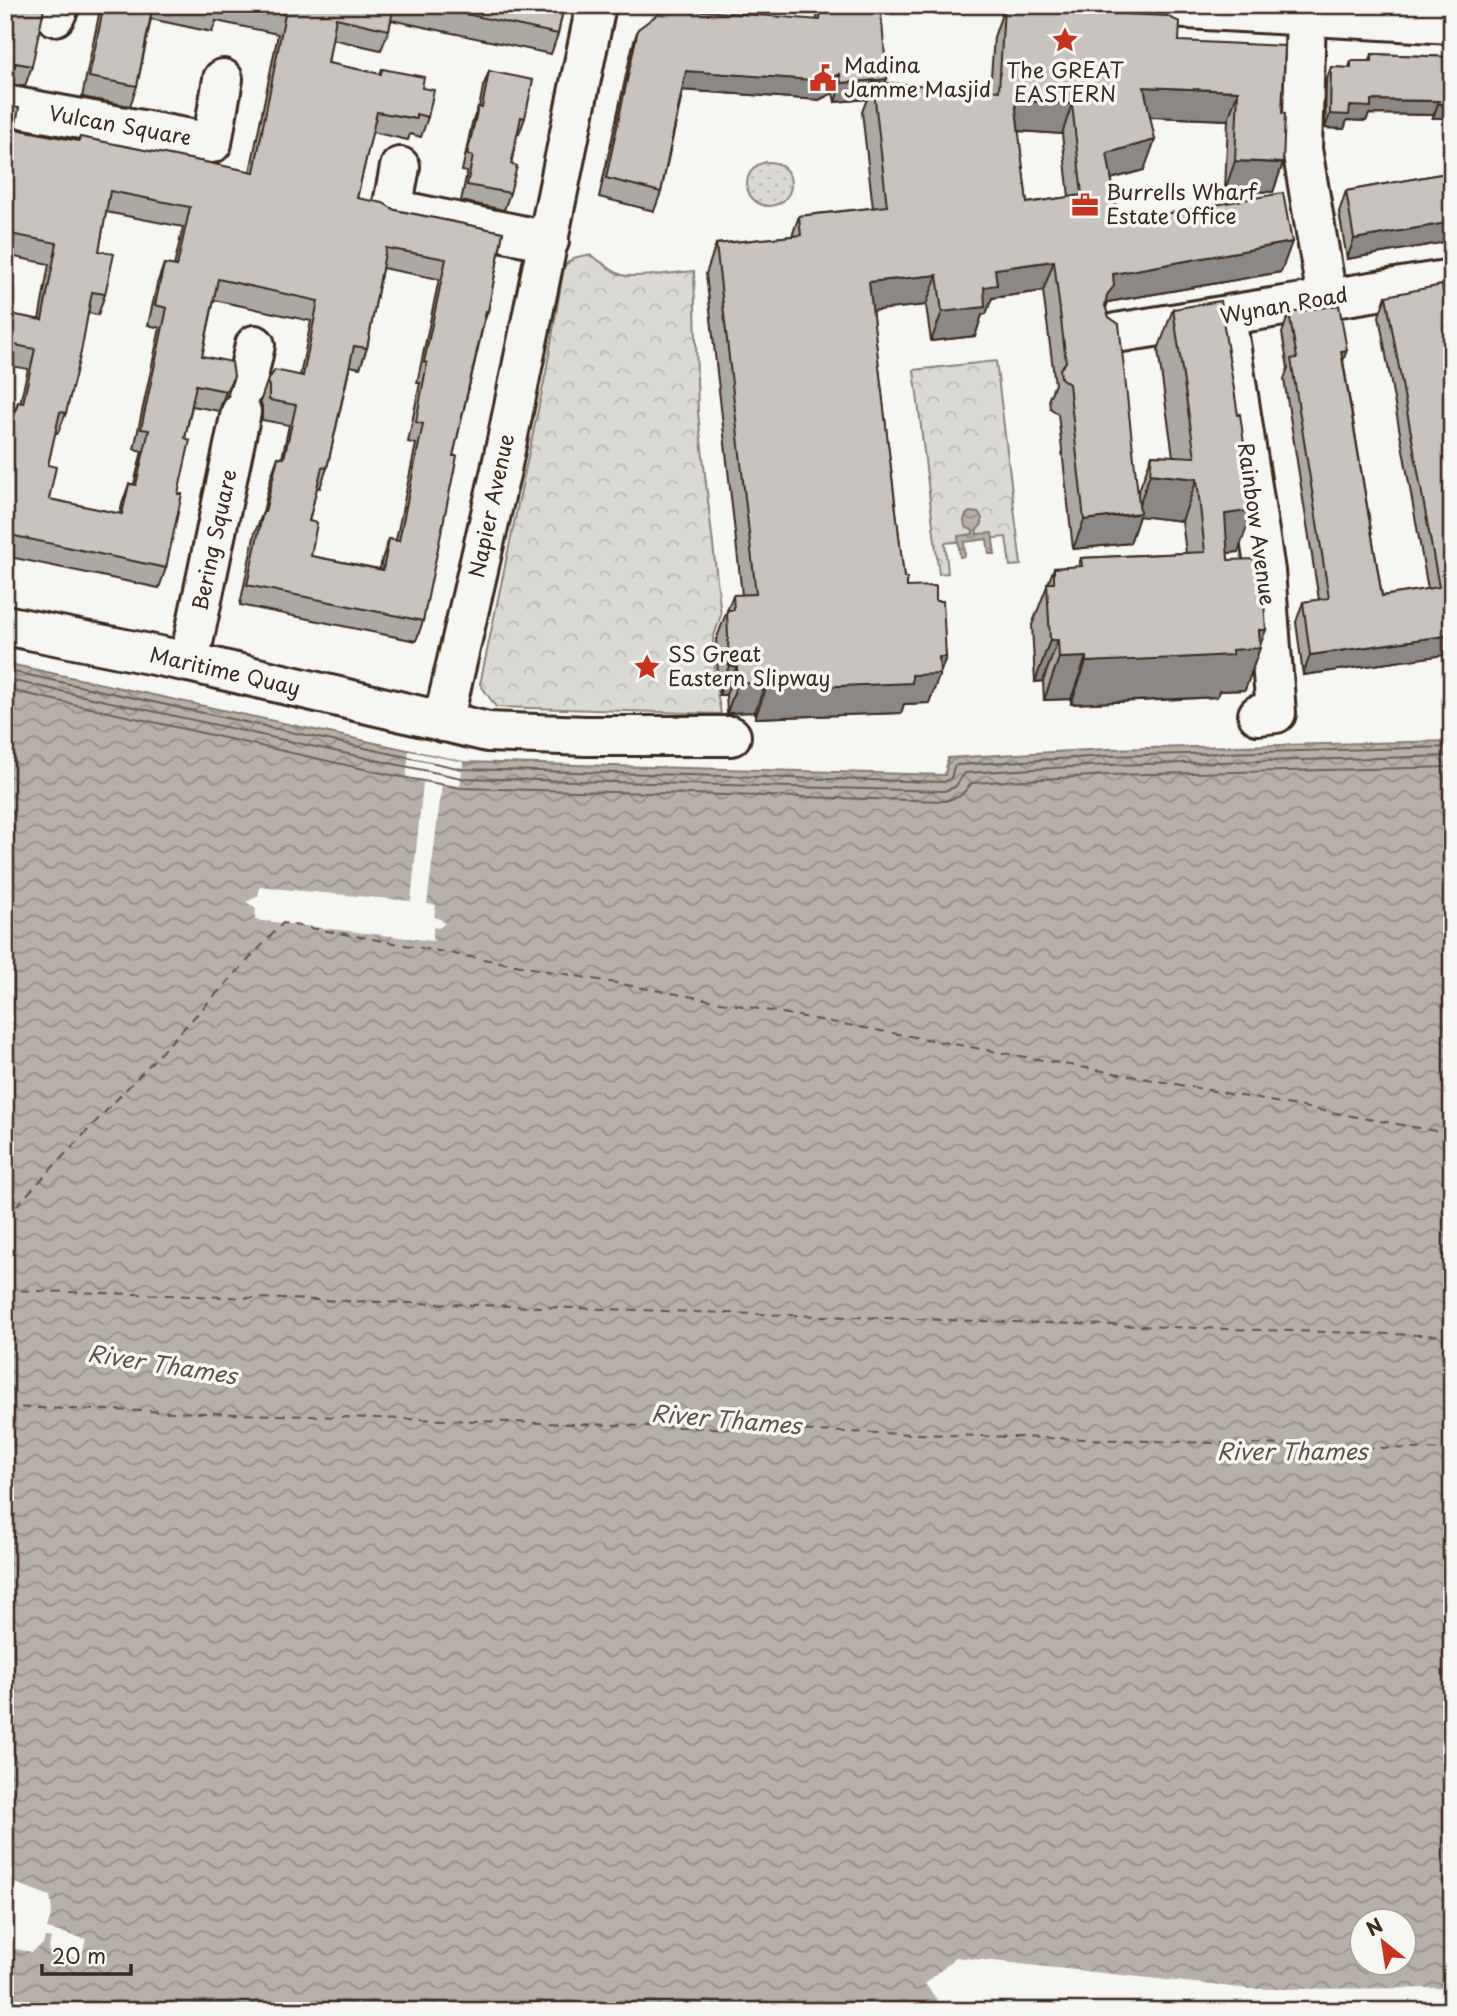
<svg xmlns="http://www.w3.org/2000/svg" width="1457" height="2016" viewBox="0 0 1457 2016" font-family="'Playpen Sans',sans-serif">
<defs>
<pattern id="grass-dots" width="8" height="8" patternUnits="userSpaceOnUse" patternTransform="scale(1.75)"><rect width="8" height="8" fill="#dad9d3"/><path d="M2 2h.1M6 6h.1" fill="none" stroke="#bcbab5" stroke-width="1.8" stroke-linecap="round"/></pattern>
<pattern id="park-crowns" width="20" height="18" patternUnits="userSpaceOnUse" patternTransform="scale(1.75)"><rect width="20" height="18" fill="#dad9d3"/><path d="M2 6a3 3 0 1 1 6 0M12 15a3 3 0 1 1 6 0" fill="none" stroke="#bcbab5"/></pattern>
<pattern id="water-waves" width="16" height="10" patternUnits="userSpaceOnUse" patternTransform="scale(1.75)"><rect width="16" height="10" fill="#b6b0a9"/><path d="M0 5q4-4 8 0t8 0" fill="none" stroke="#958f89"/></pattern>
</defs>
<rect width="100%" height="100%" fill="#f6f6f2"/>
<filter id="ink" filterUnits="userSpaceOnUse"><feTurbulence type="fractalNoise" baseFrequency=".0143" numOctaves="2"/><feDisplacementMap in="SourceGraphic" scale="14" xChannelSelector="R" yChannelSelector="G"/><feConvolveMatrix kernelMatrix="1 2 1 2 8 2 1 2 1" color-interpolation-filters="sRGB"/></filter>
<g filter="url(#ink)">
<circle fill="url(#grass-dots)" stroke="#8a8278" stroke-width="2" cx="769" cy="184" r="22"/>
<g fill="url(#park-crowns)" stroke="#8a8278" stroke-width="2">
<path d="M 589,255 C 602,260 609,271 622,275 C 637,279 677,272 694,271 L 698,413 L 721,615 L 713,639 L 716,686 L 721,714 L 496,707 L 480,684 L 546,372 L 564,267 C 571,258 577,256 589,255 Z"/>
<path d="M 996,361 L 1021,565 L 1010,566 L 1006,537 L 945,543 L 948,573 L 939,574 L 914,370 Z"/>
</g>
<g fill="url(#water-waves)" stroke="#857a71" stroke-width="2" fill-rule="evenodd">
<path d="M 970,512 L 979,513 L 982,518 L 982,524 L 976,531 L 977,534 L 992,533 L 995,554 L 989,554 L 987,539 L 964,542 L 965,556 L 960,557 L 958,536 L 973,534 L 973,531 L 965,526 C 963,520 964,515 970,512 Z"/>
<path d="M 5,663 L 463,762 L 945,775 L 948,758 L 1107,749 L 1452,741 L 1452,2011 L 5,2011 ZM 1362,1922 L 1404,1922 L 1404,1964 L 1362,1964 Z"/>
</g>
<g fill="#f6f6f2">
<path d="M 409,751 L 463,762 L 460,786 L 442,784 L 427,904 L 436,905 L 434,917 L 440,919 L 445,923 L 439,928 L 433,927 L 433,941 L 255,920 L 256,908 L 246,902 L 258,896 L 260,887 L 411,901 L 423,782 L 406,779 Z"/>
<path d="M 5,1879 L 50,1896 L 52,1911 L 47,1929 L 86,1939 L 81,1959 L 48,1951 L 51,1938 L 45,1937 L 43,1944 L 32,1952 L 5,1947 Z"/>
<path d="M 956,1957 L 1250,1989 L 1452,1988 L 1452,2011 L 946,2011 L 925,1984 Z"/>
</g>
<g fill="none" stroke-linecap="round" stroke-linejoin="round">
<g stroke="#6c6056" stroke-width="2">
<path d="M 5,670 L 462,769 L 944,782 L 951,778 L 954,767 L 957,765 L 1107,756 L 1452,747"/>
<path d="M 5,679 L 394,764 L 462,778 L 944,791 L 955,787 L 965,773 L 1108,765 L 1452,756"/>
<path d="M 5,689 L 391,775 L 461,788 L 945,801 L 960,796 L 972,783 L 1108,775 L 1452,767"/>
</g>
<g stroke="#605248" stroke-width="2" stroke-dasharray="9 7" stroke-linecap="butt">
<path d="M 5,1218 L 283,923 L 1452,1134"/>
<path d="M 5,1290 L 1452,1336"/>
<path d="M 5,1407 L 1452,1450"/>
</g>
<defs>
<g id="minor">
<path d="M 55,16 L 60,5"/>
<path d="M 1306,17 L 1302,149 L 1327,298"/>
<path d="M 5,105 L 212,143 L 223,79"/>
<path d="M 400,167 L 392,209 L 549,241"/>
<path d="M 1226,317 L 1265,571 L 1276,713 L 1258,715"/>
<path d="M 1116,333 L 1452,279"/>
<path d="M 246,386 L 255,345"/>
<path d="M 5,625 L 189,662 L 488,732 L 586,736 L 731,736"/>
<path d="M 189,662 L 241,412"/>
<path d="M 443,722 L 501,470 L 596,5"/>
</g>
<path id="major" d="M 1116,5 L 1452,24"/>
</defs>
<use href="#minor" stroke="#3b2a1e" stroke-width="44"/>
<use href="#major" stroke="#3b2a1e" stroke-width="44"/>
<use href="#minor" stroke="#f6f6f2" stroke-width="38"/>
<use href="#major" stroke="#f6f6f2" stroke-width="38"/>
</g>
<g fill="#aca8a3" stroke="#3b2a1e" stroke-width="2" fill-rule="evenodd">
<path d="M 5,5 L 32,66 L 25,86 L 5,84 Z"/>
<path d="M 101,5 L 564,5 L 558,34 L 551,54 L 391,20 L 389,30 L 381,50 L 332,39 L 328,63 L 380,74 L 382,69 L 422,88 L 428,117 L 421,137 L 410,134 L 408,140 L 372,132 L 357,198 L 395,210 L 503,232 L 488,311 L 484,322 L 453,456 L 423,621 L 416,641 L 240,605 L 255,532 L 263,512 L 271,477 L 278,457 L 282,458 L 289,425 L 262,420 L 262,406 L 260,402 L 267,382 L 300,376 L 311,321 L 214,300 L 202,356 L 234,376 L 227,396 L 219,411 L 192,406 L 185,438 L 178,494 L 166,568 L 159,588 L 5,556 L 5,442 L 11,422 L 18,402 L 20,403 L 28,369 L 5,365 L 5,313 L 39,320 L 49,264 L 5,255 L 5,105 L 15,129 L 250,172 L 278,34 L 216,21 L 212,32 L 151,19 L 137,86 L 130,106 L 82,97 ZM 106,212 L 183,227 L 174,266 L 164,264 L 157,284 L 148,325 L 160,328 L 134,449 L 142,451 L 134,484 L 129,484 L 122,504 L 120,514 L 49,499 L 48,465 L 55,433 L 58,433 L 66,413 L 88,313 L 98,315 L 105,294 L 99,251 ZM 382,268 L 439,279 L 417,383 L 420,383 L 408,442 L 416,444 L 396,540 L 389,539 L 382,559 L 380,569 L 311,556 L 309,521 L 317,487 L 320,488 L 327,468 L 350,366 L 360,368 L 367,348 Z"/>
<path d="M 821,6 L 885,83 L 990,90 L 994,37 L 1004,8 L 1179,41 L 1282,113 L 1283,163 L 1273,192 L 1225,190 L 1228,120 L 1150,117 L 1144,170 L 1111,179 L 1119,222 L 1281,272 L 1108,302 L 1106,308 L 1138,493 L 1152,455 L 1173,456 L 1158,350 L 1173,309 L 1238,552 L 1227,553 L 1228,560 L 1260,645 L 1245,690 L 1219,691 L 1217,697 L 1162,700 L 1071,704 L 1071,699 L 1044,700 L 1043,681 L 1035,682 L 1032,625 L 1054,568 L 1078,567 L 1081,558 L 1186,553 L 1182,521 L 1139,516 L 1130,543 L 1073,549 L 1058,414 L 1050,408 L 1049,398 L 1055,384 L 1043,291 L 992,298 L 986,314 L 982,315 L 975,336 L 931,341 L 926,305 L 872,310 L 904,578 L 907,587 L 936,601 L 946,657 L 929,703 L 904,704 L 901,713 L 755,718 L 755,712 L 727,713 L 726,695 L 719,695 L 716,640 L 733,595 L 742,595 L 706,274 L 716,244 L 792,236 L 799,216 L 873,208 L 862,112 L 867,99 L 835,102 L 833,93 L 819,100 L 683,90 L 661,192 L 654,211 L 599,197 L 632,48 L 638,29 L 816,20 ZM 1018,131 L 1062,134 L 1069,197 L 1027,203 Z"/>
<path d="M 1372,54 L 1452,57 L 1452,118 L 1433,118 L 1434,115 L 1369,114 L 1366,121 L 1347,120 L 1344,129 L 1325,128 L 1326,81 L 1331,67 L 1349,68 L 1351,61 L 1370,61 Z"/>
<path d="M 489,71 L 525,118 L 519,134 L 517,133 L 511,164 L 510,193 L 504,210 L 461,201 L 467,172 L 462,171 L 472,123 L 478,107 L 479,108 L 483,87 Z"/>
<path d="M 1452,172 L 1452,241 L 1347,259 L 1339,212 L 1346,191 Z"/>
<path d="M 1386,296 L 1452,338 L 1452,654 L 1303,675 L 1296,622 L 1303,602 L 1319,600 L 1284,379 L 1288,368 L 1282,333 L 1289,313 L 1343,360 L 1382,596 L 1428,589 L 1379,316 Z"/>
</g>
<g fill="#8c8885" stroke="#3b2a1e" stroke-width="2">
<path d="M 16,63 L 9,83 L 5,84 L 5,64 Z"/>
<path d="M 686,71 L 840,74 L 833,93 L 819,100 L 680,90 Z"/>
<path d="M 887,79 L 880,97 L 873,82 L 867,99 L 835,102 L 841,83 Z"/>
<path d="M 1144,87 L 1238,91 L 1228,120 L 1133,116 Z"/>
<path d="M 1015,100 L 1072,104 L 1062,134 L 1004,130 Z"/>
<path d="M 1371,100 L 1439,101 L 1434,115 L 1369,114 L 1366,121 L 1347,120 L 1344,129 L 1325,128 L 1330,114 Z"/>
<path d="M 1438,104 L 1452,104 L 1452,118 L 1433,118 Z"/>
<path d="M 1155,140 L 1144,170 L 1096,183 L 1107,153 Z"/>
<path d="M 1235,161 L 1283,163 L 1273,192 L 1225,190 Z"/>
<path d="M 1452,222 L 1452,241 L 1347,259 L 1354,239 Z"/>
<path d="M 1292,242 L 1281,272 L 1108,302 L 1103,315 L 1102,303 L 1113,274 Z"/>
<path d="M 1054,261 L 1043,291 L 992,298 L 986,314 L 982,315 L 975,336 L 931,341 L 942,312 L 984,287 L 995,269 Z"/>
<path d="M 937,275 L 926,305 L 859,312 L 869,282 Z"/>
<path d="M 1347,350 L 1340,370 L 1341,351 Z"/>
<path d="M 234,376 L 227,396 L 219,411 L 226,391 Z"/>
<path d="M 1150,474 L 1197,479 L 1182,521 L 1139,516 L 1130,543 L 1073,549 L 1084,520 L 1136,514 Z"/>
<path d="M 1253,510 L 1238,552 L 1210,555 L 1225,514 Z"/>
<path d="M 1259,630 L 1266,630 L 1259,648 L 1260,648 L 1245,690 L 1219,691 L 1217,697 L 1071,704 L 1086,662 L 1232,650 Z"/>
<path d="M 1452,635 L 1452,654 L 1303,675 L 1310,655 Z"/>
<path d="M 1050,640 L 1058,640 L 1043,681 L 1035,682 Z"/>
<path d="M 939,657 L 946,657 L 929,703 L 904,704 L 901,713 L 755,718 L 766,689 L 912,675 Z"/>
<path d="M 1086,657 L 1071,699 L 1044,700 L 1059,658 Z"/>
<path d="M 729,666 L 737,666 L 726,695 L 719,695 Z"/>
<path d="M 766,682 L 755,712 L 727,713 L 737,684 Z"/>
</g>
<g fill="#c8c3be" stroke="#3b2a1e" stroke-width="2" fill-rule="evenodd">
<path d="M 5,5 L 43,5 L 44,8 L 32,66 L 16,63 L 5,64 Z"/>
<path d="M 104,5 L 153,5 L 137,86 L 89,77 Z"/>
<path d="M 191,5 L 221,5 L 220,11 Z"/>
<path d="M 246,5 L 394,5 L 389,30 L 336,18 L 328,63 L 381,74 L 382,69 L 424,77 L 422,88 L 434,90 L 428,117 L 416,114 L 416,119 L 377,112 L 357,198 L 383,203 L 395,210 L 503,232 L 488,311 L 486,311 L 453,456 L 457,456 L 423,621 L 247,585 L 263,512 L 265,512 L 278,457 L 284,458 L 296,405 L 269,400 L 269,386 L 267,382 L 275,370 L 303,376 L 318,301 L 218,279 L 202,356 L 232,362 L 234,376 L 226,391 L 196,385 L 185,438 L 190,440 L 178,494 L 182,494 L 166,568 L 5,534 L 5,449 L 18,402 L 23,403 L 35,349 L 5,343 L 5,313 L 42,320 L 57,243 L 5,233 L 5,105 L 19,108 L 15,129 L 79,141 L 80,137 L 254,172 L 285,14 ZM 110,191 L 190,207 L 177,266 L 164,264 L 155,305 L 167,308 L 141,429 L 149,430 L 136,485 L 129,484 L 122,514 L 49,499 L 56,467 L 48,465 L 60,412 L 66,413 L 81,352 L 92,292 L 105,294 L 114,254 L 99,251 ZM 386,248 L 446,259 L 424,362 L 427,363 L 416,422 L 423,424 L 399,541 L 389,539 L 383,570 L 311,556 L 317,523 L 309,521 L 322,467 L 327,468 L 354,346 L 367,348 Z"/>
<path d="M 424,5 L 564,5 L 558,34 Z"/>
<path d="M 821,6 L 881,12 L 887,79 L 841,83 L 840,74 L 826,81 L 686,71 L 661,192 L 606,178 L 638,29 L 666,8 L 820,20 Z"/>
<path d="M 1004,8 L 1167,16 L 1180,22 L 1179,41 L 1285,46 L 1282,113 L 1285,114 L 1283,163 L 1235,161 L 1238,91 L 1144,87 L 1155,140 L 1107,153 L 1119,222 L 1283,193 L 1292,242 L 1113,274 L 1114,286 L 1107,295 L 1105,306 L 1109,317 L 1119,324 L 1140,513 L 1084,520 L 1069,384 L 1061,378 L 1060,369 L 1066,362 L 1054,261 L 995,269 L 997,285 L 984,287 L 985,307 L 942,312 L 937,275 L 869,282 L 904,578 L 907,578 L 907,587 L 936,586 L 936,601 L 943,601 L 946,657 L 939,657 L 940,674 L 912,675 L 912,683 L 766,689 L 766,682 L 737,684 L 737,666 L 729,666 L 727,610 L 734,610 L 733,595 L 756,594 L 716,244 L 801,235 L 799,216 L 887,206 L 873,82 L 999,91 ZM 1015,100 L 1072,104 L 1082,195 L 1027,203 Z"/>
<path d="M 1372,54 L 1452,57 L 1452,104 L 1438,104 L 1439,101 L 1371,100 L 1371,107 L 1350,106 L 1349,115 L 1330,114 L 1331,67 L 1351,68 L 1351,61 L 1372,61 Z"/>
<path d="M 489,71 L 533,80 L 525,118 L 521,117 L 511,164 L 517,166 L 510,193 L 467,185 L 473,156 L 467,155 L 478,107 L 482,108 Z"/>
<path d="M 1452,172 L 1452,222 L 1354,239 L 1346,191 Z"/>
<path d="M 1442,285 L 1452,338 L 1452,635 L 1310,655 L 1303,602 L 1329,598 L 1291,359 L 1297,358 L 1289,313 L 1339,305 L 1347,350 L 1341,351 L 1382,596 L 1439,587 L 1386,296 Z"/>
<path d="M 1220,301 L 1238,415 L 1240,414 L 1253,510 L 1225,514 L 1228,560 L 1256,559 L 1257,574 L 1262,574 L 1266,630 L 1259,630 L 1260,648 L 1232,650 L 1232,655 L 1177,658 L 1086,662 L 1086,657 L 1059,658 L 1058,640 L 1050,640 L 1047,583 L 1054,583 L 1054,568 L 1082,566 L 1081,558 L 1205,552 L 1197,479 L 1150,474 L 1152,455 L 1195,457 L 1173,309 Z"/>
</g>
</g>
<defs>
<symbol id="sight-bare" viewBox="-9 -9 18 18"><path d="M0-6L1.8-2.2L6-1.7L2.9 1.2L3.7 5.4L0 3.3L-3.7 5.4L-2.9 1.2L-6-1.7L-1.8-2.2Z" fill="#c8321e" stroke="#f6f6f2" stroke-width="2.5" paint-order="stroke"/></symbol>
<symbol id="civic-bare" viewBox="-9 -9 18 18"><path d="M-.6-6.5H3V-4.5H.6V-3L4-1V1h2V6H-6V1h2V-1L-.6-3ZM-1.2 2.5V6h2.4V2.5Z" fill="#c8321e" stroke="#f6f6f2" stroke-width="2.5" paint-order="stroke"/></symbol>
<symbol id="office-bare" viewBox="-9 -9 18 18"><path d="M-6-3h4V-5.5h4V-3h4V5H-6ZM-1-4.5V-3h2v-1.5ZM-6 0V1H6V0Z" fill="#c8321e" stroke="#f6f6f2" stroke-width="2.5" paint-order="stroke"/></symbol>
</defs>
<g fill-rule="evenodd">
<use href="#sight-bare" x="1046" y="21" width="38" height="38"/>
<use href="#civic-bare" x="804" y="59" width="38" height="38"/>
<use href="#office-bare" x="1066" y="186" width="38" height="38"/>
<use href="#sight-bare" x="628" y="648" width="38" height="38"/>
</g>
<g text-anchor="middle" stroke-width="7" stroke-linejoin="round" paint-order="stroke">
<g font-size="21" fill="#3b2a1e" stroke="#f6f6f2" text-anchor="start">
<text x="844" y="73">Madina<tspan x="844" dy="24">Jamme Masjid</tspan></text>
<text x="1065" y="78" text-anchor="middle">The GREAT<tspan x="1065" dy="24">EASTERN</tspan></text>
<text x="1106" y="200">Burrells Wharf<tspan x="1106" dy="24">Estate Office</tspan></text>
<text x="668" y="662">SS Great<tspan x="668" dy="24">Eastern Slipway</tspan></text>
</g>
<g font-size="21" fill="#3b2a1e" stroke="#f6f6f2">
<text transform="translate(120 126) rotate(10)" y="7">Vulcan Square</text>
<text transform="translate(1284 306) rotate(-10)" y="7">Wynan Road</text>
<text transform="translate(492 506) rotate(-78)" y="7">Napier Avenue</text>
<text transform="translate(1256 524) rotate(82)" y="7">Rainbow Avenue</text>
<text transform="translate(215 540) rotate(-78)" y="7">Bering Square</text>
<text transform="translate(225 672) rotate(13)" y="7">Maritime Quay</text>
</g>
<g font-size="23" font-style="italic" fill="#605248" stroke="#f6f6f2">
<text transform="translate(162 1365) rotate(9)" y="8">River Thames</text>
<text transform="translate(726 1420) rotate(5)" y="8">River Thames</text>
<text x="1292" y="1460">River Thames</text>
</g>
</g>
<rect width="1457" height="2016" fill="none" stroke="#f6f6f2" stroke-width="28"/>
<rect x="14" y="14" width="1429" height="1988" fill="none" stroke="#3b2a1e" stroke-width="2.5" filter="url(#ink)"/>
<g transform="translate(1383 1942) rotate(330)"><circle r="33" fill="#f6f6f2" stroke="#aba49d" stroke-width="2"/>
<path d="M0-5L12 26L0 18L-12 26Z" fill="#c8321e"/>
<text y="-10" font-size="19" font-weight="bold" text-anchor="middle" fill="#3b2a1e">N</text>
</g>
<path d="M42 1964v10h89v-10" fill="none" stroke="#3b2a1e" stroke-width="3.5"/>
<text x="52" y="1964" font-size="21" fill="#3b2a1e" stroke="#f6f6f2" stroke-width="5" paint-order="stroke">20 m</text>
</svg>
